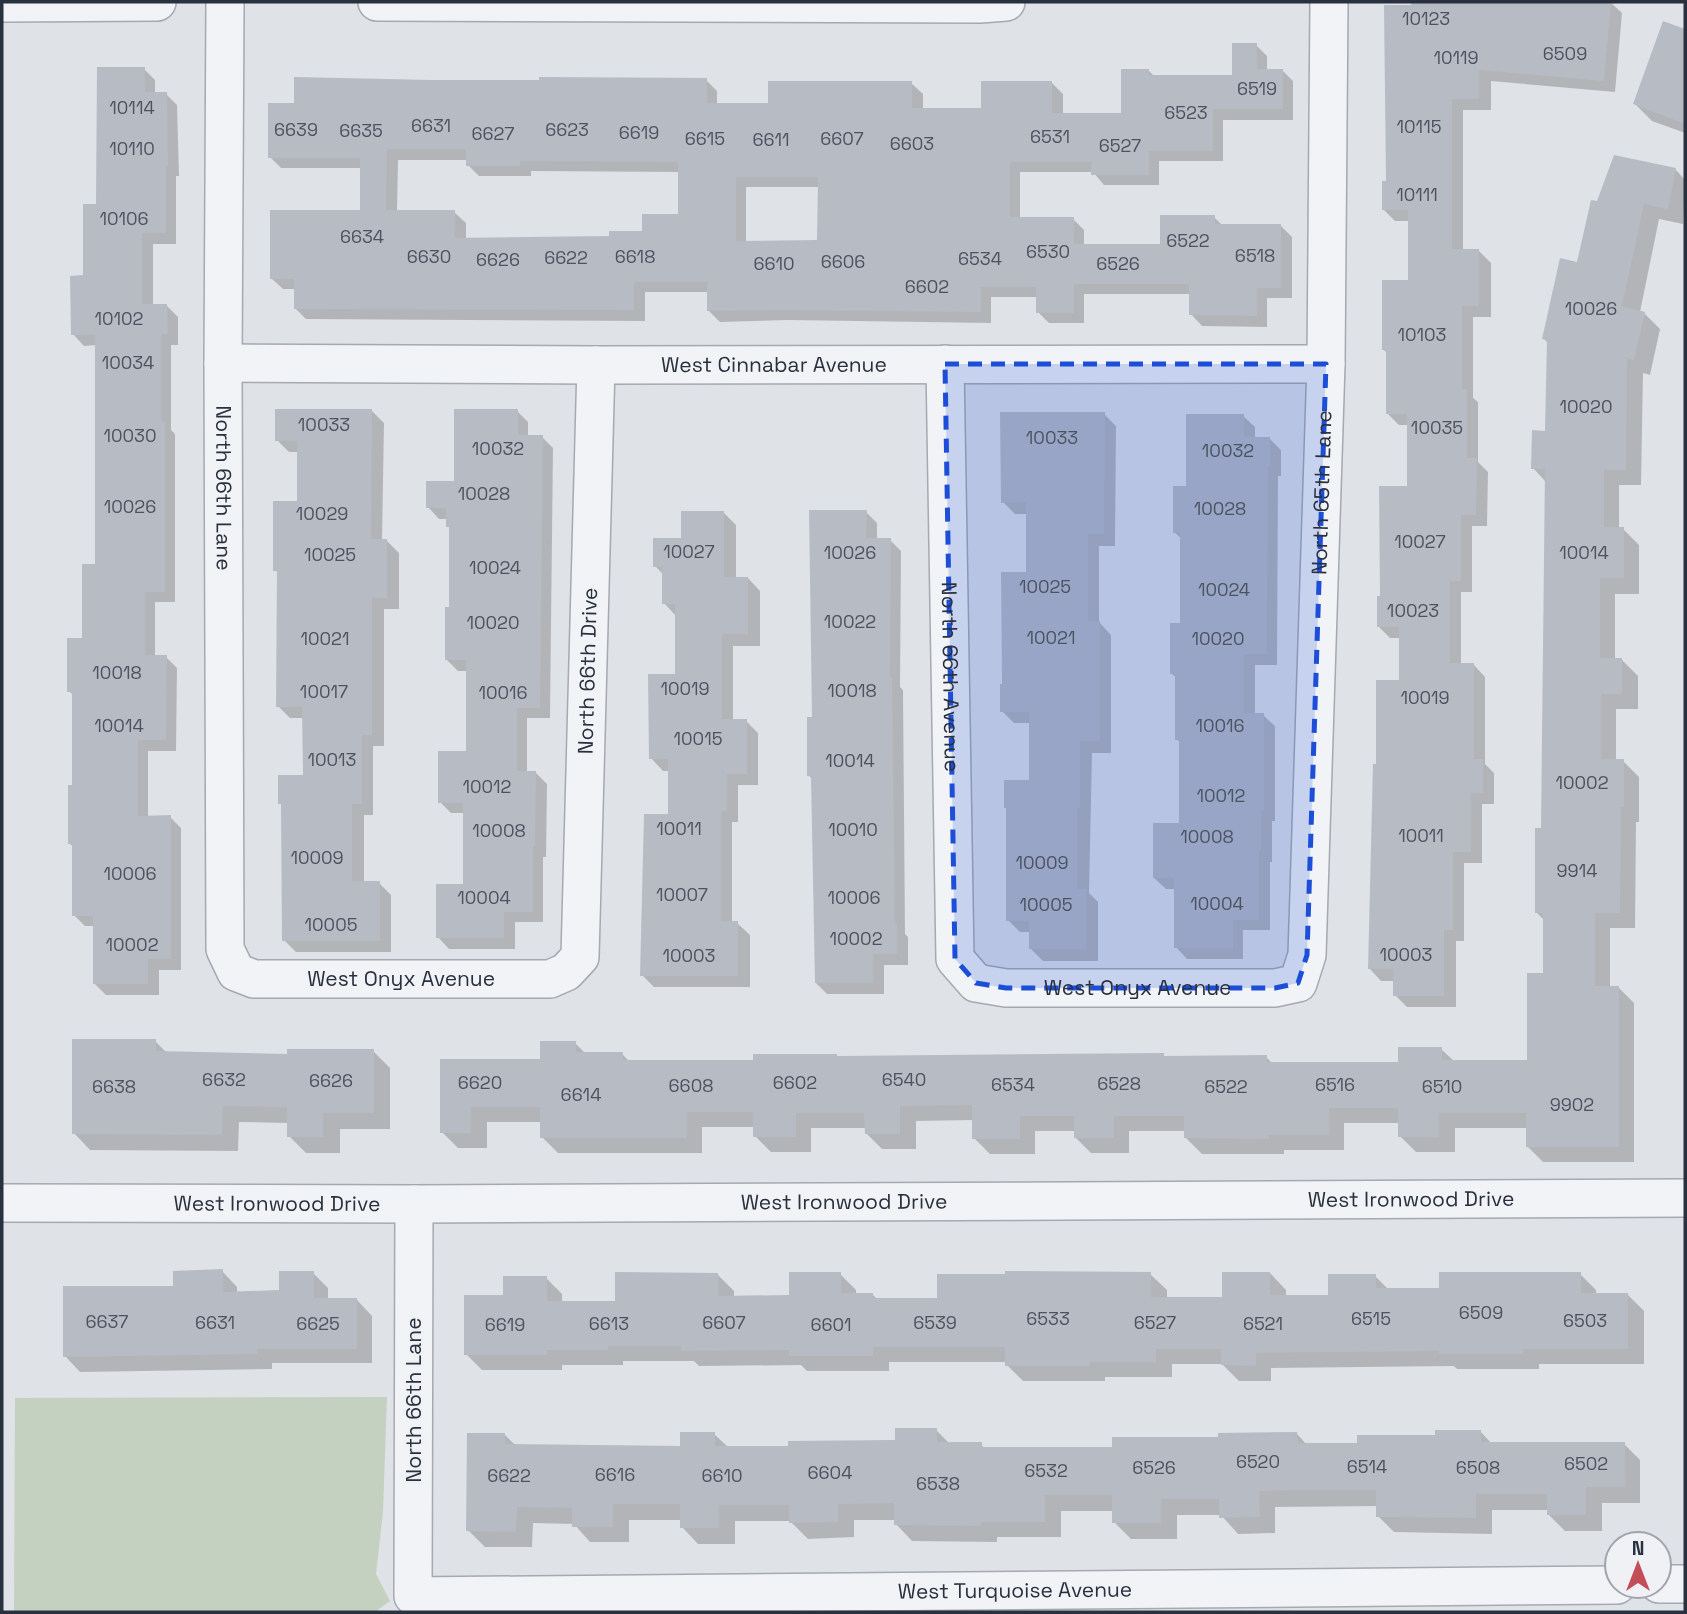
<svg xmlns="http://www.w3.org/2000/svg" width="1687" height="1614" viewBox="0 0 1687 1614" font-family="'Space Grotesk',sans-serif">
<rect width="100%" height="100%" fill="#dfe2e7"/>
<path fill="#c4d1c1" d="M 387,1397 L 383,1512 L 376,1574 L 390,1601 L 375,1612 L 14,1612 L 15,1398 Z"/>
<g fill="#0003" fill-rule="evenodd">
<path d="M 1413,2 L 1610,2 L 1622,13 L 1615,92 L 1491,81 L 1491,110 L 1463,110 L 1463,251 L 1479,251 L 1491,263 L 1491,317 L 1473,317 L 1473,398 L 1478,402 L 1478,462 L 1488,472 L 1487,526 L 1472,526 L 1472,592 L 1461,592 L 1461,665 L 1474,665 L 1485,677 L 1485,764 L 1494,773 L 1494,804 L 1482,804 L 1482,863 L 1464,863 L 1464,941 L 1456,941 L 1456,1007 L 1407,1007 L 1395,995 L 1395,981 L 1381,981 L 1370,969 L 1378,766 L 1401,682 L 1401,638 L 1390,638 L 1378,626 L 1381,597 L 1409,488 L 1409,425 L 1399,425 L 1387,413 L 1387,353 L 1384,350 L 1410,282 L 1410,221 L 1395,221 L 1384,210 Z"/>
<path d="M 1675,27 L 1685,31 L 1685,133 L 1652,121 L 1635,104 Z"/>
<path d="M 1256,45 L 1267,56 L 1267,70 L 1282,70 L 1293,81 L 1293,120 L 1223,120 L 1223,161 L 1159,161 L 1159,185 L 1104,185 L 1093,172 L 1020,172 L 1020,219 L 1073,219 L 1084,230 L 1084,246 L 1162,246 L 1214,217 L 1223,226 L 1281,226 L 1292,237 L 1292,298 L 1267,298 L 1267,327 L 1202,326 L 1191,314 L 1191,294 L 1084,294 L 1084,323 L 1049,323 L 1038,312 L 1038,297 L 991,297 L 991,323 L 788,320 L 720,322 L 708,310 L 708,292 L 645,292 L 645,321 L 306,319 L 295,308 L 295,289 L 283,289 L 271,278 L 362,212 L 362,168 L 281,168 L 270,157 L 295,105 L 431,81 L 706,80 L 717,91 L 717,105 L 770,105 L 911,83 L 923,94 L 923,110 L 983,110 L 1052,83 L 1063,94 L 1063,115 L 1123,115 L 1148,70 L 1154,76 L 1233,76 ZM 398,160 L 468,160 L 468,165 L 479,176 L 531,176 L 531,171 L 680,172 L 680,216 L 644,233 L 611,238 L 466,240 L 466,223 L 454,212 L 397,212 ZM 746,187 L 819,187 L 819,242 L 746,243 Z"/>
<path d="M 144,69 L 155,80 L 155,94 L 166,94 L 177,105 L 179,176 L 176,176 L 176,244 L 153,244 L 153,306 L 167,306 L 178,317 L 178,345 L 171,345 L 171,430 L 175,434 L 175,602 L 155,602 L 155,657 L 166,657 L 177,668 L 176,751 L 148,751 L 148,817 L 170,817 L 181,828 L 181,970 L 159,970 L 159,995 L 106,995 L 95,984 L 95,926 L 85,926 L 74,915 L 74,847 L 70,844 L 74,787 L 74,696 L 69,691 L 84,640 L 97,566 L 96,345 L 84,346 L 73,334 L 97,206 Z"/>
<path d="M 1676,170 L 1685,180 L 1683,224 L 1659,219 L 1640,312 L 1644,313 L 1660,329 L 1650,375 L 1643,373 L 1641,485 L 1619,485 L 1619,529 L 1623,529 L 1639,545 L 1639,594 L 1615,594 L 1615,660 L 1622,660 L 1638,676 L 1638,709 L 1616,709 L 1616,761 L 1623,761 L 1639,777 L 1639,822 L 1636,822 L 1635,928 L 1610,928 L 1610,987 L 1618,987 L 1634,1003 L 1634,1162 L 1543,1162 L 1527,1146 L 1527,1128 L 1455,1128 L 1455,1152 L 1416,1152 L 1400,1136 L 1400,1123 L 1344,1123 L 1344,1150 L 1284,1150 L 1284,1154 L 1202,1154 L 1186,1138 L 1186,1131 L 1129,1131 L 1129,1153 L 1091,1153 L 1075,1137 L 1075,1131 L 1035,1131 L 1035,1154 L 990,1154 L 974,1138 L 974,1120 L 916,1121 L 916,1149 L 882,1149 L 866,1133 L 866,1128 L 811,1128 L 811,1152 L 771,1152 L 755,1136 L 755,1127 L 702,1127 L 702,1153 L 558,1153 L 542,1137 L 542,1122 L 487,1122 L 487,1148 L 458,1148 L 442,1132 L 442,1061 L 542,1061 L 575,1043 L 586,1054 L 622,1054 L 630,1062 L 1163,1055 L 1166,1058 L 1266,1057 L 1273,1064 L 1400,1064 L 1441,1049 L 1455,1062 L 1529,1062 L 1545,975 L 1545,921 L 1536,912 L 1543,830 L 1546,482 L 1533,468 L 1547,432 L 1548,343 L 1543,338 L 1579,264 L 1598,203 Z"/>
<path d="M 372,411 L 384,423 L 382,541 L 387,541 L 399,553 L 399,609 L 384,609 L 384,746 L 373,746 L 373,815 L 364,815 L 364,883 L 379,883 L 391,895 L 391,952 L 296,952 L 284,940 L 283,806 L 280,803 L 305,777 L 304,718 L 290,718 L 278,706 L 279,574 L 275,570 L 299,503 L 299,452 L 289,452 L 277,440 Z"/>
<path d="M 517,411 L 528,422 L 528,437 L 542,437 L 553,448 L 550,718 L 527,718 L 527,773 L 536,773 L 547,784 L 546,857 L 543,857 L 543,922 L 515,922 L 515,949 L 449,949 L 438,937 L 464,885 L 464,813 L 451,813 L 440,802 L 468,753 L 468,671 L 458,671 L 447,660 L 451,609 L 451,529 L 448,526 L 448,519 L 439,519 L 428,507 L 455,483 Z"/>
<path d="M 1104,414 L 1116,426 L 1115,546 L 1099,546 L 1099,622 L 1111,635 L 1111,753 L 1092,753 L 1089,893 L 1098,902 L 1098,961 L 1043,961 L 1031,949 L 1031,932 L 1020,932 L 1008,920 L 1008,809 L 1031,782 L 1031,723 L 1014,723 L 1002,711 L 1003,573 L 1028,573 L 1028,514 L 1015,514 L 1003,502 Z"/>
<path d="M 1243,416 L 1255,427 L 1255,439 L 1270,439 L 1281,450 L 1281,476 L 1278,476 L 1277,665 L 1255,665 L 1255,715 L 1263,715 L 1275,726 L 1275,821 L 1272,821 L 1272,862 L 1270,862 L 1270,930 L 1243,930 L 1243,959 L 1187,959 L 1176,947 L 1176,889 L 1166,889 L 1154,878 L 1180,824 L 1180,743 L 1177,739 L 1177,678 L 1172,674 L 1182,625 L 1182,539 L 1174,532 L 1188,488 Z"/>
<path d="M 866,512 L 877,523 L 877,540 L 890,540 L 901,551 L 900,687 L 903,690 L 905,934 L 908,937 L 908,965 L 884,965 L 884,994 L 827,994 L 816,983 L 813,779 L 809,776 L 814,718 Z"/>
<path d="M 724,513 L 736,525 L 736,578 L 748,578 L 760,591 L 760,646 L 733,646 L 733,721 L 746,721 L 758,733 L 758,785 L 738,785 L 738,822 L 732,822 L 732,923 L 737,923 L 750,935 L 750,987 L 654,987 L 642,975 L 670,816 L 670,771 L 663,771 L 651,758 L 677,676 L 676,616 L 664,603 L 664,575 L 655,566 L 682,540 Z"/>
<path d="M 155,1041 L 167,1053 L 289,1056 L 373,1051 L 390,1068 L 390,1129 L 340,1129 L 340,1153 L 306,1153 L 289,1136 L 289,1123 L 239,1122 L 238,1151 L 90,1150 L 74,1133 Z"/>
<path d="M 222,1271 L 237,1287 L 237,1293 L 280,1292 L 313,1273 L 328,1288 L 328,1300 L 357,1300 L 372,1316 L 372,1363 L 272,1363 L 272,1369 L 80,1372 L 65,1356 L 175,1288 Z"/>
<path d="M 1270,1273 L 1286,1290 L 1286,1296 L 1330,1296 L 1375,1276 L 1389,1290 L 1441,1290 L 1580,1274 L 1596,1290 L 1596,1295 L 1628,1295 L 1644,1311 L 1644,1364 L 1539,1364 L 1539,1369 L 1457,1369 L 1454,1366 L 1271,1368 L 1271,1381 L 1239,1381 L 1222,1364 L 1172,1364 L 1172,1377 L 1105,1377 L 1105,1381 L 1023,1381 L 1007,1365 L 1007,1362 L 889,1362 L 889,1371 L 807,1371 L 801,1365 L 699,1366 L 694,1361 L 623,1361 L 623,1365 L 562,1365 L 562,1370 L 482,1370 L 466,1354 L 504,1297 L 546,1278 L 562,1294 L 562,1303 L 617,1303 L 718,1275 L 734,1291 L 734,1298 L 791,1297 L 840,1274 L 856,1290 L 856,1295 L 873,1295 L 878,1300 L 939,1300 L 1150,1274 L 1167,1290 L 1167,1299 L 1223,1299 Z"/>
<path d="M 936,1430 L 950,1444 L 981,1444 L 985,1449 L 1114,1449 L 1297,1434 L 1307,1445 L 1358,1445 L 1480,1431 L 1492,1444 L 1624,1444 L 1640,1460 L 1640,1503 L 1602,1503 L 1602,1531 L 1565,1531 L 1549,1515 L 1549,1510 L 1492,1510 L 1492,1534 L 1394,1532 L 1378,1516 L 1378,1506 L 1275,1507 L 1275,1533 L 1238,1534 L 1221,1515 L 1177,1515 L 1177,1539 L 1131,1539 L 1114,1522 L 1114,1511 L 1061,1511 L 1061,1537 L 997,1537 L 997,1542 L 912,1541 L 896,1524 L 896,1520 L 854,1520 L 854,1537 L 808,1539 L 790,1521 L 735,1521 L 735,1544 L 698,1544 L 682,1527 L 682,1520 L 629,1520 L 629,1542 L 590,1542 L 574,1524 L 533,1523 L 532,1547 L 485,1547 L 468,1530 L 505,1435 L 516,1446 L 681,1447 L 714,1434 L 728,1447 L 790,1447 L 897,1442 Z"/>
</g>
<g fill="#b7bbc4" fill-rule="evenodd">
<path d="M 1411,2 L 1611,2 L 1604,81 L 1479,70 L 1479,99 L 1452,99 L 1452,249 L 1479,249 L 1479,306 L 1462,306 L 1462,389 L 1467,389 L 1467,458 L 1477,458 L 1476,515 L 1461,515 L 1461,581 L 1450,581 L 1450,663 L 1474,663 L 1474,759 L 1483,759 L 1483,793 L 1471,793 L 1471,852 L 1453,852 L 1453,930 L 1444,930 L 1444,996 L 1393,996 L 1393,969 L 1368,969 L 1373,764 L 1376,764 L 1376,680 L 1399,680 L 1399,627 L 1377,627 L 1377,596 L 1380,596 L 1379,486 L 1407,486 L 1407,414 L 1386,414 L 1386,350 L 1382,350 L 1382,280 L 1408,280 L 1408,210 L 1382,210 L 1382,181 L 1386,181 L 1384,5 L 1411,5 Z"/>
<path d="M 1663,21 L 1685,29 L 1685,124 L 1633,104 Z"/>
<path d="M 1232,43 L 1257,43 L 1257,69 L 1283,69 L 1283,109 L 1213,109 L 1213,151 L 1149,151 L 1149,175 L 1091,175 L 1091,162 L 1010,162 L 1010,217 L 1074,217 L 1074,244 L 1160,244 L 1160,215 L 1215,215 L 1215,224 L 1281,224 L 1281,288 L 1257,288 L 1257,316 L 1189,315 L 1189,284 L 1074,284 L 1074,313 L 1036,313 L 1036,287 L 981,287 L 981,312 L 776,310 L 707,311 L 707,282 L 634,282 L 634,310 L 294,309 L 294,279 L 270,279 L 270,210 L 360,210 L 360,158 L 268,158 L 268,103 L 294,103 L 294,77 L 431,80 L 539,80 L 539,77 L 707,78 L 707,103 L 768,103 L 768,81 L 912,81 L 912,108 L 981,108 L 981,81 L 1052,81 L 1052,113 L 1121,113 L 1121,69 L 1149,69 L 1149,75 L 1232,75 ZM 387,149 L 466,149 L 466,166 L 520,166 L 520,161 L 678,162 L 678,214 L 642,214 L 642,231 L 609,231 L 609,236 L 455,238 L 455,210 L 386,210 ZM 736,177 L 818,177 L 817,240 L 736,241 Z"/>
<path d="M 97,67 L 145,67 L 145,92 L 167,92 L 168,166 L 166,166 L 166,233 L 142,233 L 142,304 L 167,304 L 168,334 L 161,334 L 161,421 L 165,421 L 165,592 L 145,592 L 145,655 L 167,655 L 166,740 L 138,740 L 138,816 L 171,815 L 171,959 L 148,959 L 148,984 L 93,984 L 93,916 L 72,916 L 72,844 L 68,844 L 68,785 L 72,785 L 72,692 L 67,692 L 67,638 L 82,638 L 82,564 L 95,564 L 95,335 L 71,335 L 70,276 L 83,275 L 83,204 L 96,204 Z"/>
<path d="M 1614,155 L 1676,168 L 1668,209 L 1644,204 L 1622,306 L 1645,312 L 1634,360 L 1627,358 L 1626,470 L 1604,470 L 1604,527 L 1624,527 L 1624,578 L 1600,578 L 1600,658 L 1622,658 L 1622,694 L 1601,694 L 1601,759 L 1624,759 L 1624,807 L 1621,807 L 1620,913 L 1595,913 L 1595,986 L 1619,986 L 1619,1147 L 1526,1147 L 1526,1113 L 1439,1113 L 1439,1137 L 1398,1137 L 1398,1108 L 1329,1108 L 1329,1135 L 1269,1135 L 1269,1139 L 1184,1138 L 1184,1116 L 1114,1116 L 1114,1138 L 1074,1138 L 1074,1116 L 1020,1116 L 1020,1139 L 972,1139 L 972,1105 L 900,1106 L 900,1134 L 865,1134 L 864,1113 L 796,1113 L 796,1137 L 753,1137 L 753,1112 L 687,1112 L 687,1138 L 540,1138 L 540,1107 L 471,1107 L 471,1133 L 440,1133 L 440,1059 L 540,1059 L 540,1041 L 576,1041 L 576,1052 L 623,1052 L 623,1060 L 753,1060 L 753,1054 L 837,1054 L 837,1056 L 1164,1053 L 1164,1056 L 1267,1055 L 1267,1062 L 1398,1062 L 1398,1047 L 1442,1047 L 1442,1060 L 1527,1060 L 1527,973 L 1543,973 L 1543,913 L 1535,913 L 1535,828 L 1541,828 L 1545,469 L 1531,469 L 1532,430 L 1545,431 L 1547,340 L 1542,339 L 1560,258 L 1577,262 L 1591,200 L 1597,201 Z"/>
<path d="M 275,409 L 372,409 L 371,539 L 387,539 L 387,598 L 372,598 L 372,735 L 362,735 L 362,804 L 352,804 L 352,881 L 380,881 L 380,941 L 282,941 L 281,804 L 278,804 L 278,775 L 303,775 L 302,707 L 276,707 L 277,571 L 273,571 L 273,501 L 297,501 L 297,441 L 275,441 Z"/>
<path d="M 454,409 L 518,409 L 518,435 L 543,435 L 540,708 L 517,708 L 517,771 L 536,771 L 535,846 L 533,846 L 533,912 L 504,912 L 504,938 L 436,938 L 436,884 L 463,884 L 463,803 L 438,803 L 438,751 L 466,751 L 466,660 L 445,660 L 445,607 L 449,607 L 449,527 L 446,527 L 446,508 L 426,508 L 426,481 L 454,481 Z"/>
<path d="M 1000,412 L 1105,412 L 1104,534 L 1088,534 L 1088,621 L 1100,621 L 1100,741 L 1080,741 L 1080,808 L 1077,808 L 1077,889 L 1086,889 L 1086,949 L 1029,949 L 1029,921 L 1006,921 L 1006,808 L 1004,808 L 1004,780 L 1029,780 L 1029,712 L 1000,712 L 1000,684 L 1002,684 L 1001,572 L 1026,572 L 1026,502 L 1001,503 Z"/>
<path d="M 1186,414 L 1244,414 L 1244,437 L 1270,437 L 1270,466 L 1268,466 L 1267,654 L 1244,654 L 1244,713 L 1264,713 L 1264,811 L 1261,811 L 1261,851 L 1259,851 L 1259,920 L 1233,920 L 1233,948 L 1174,948 L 1174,878 L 1153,878 L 1153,823 L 1179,823 L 1179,740 L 1175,740 L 1175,674 L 1170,674 L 1170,623 L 1180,623 L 1180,533 L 1173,533 L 1173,486 L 1186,486 Z"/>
<path d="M 809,510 L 867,510 L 866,538 L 891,538 L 890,677 L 892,677 L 895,924 L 897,924 L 897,954 L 873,954 L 873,983 L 815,983 L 811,776 L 807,776 L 807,717 L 812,717 Z"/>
<path d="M 681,511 L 724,511 L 724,577 L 748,577 L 748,634 L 722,634 L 722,719 L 747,719 L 747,774 L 727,774 L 727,811 L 721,811 L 721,921 L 738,921 L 738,976 L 640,976 L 644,814 L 668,814 L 668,759 L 649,759 L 648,674 L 675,674 L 675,604 L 662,604 L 662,567 L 653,567 L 653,538 L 681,538 Z"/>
<path d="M 72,1039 L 156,1039 L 156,1051 L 287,1054 L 287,1049 L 374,1049 L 374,1113 L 323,1113 L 323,1137 L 287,1137 L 287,1107 L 223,1106 L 222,1135 L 72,1134 Z"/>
<path d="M 223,1269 L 223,1292 L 279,1290 L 279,1271 L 314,1271 L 314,1298 L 357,1298 L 357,1349 L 257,1349 L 258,1354 L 63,1357 L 63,1286 L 173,1286 L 173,1271 Z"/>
<path d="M 1005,1271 L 1151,1272 L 1151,1297 L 1222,1297 L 1222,1272 L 1270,1272 L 1270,1295 L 1328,1295 L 1328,1274 L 1376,1274 L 1376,1288 L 1439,1288 L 1439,1272 L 1581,1272 L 1581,1293 L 1628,1293 L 1628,1349 L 1523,1349 L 1523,1354 L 1439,1354 L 1439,1351 L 1256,1353 L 1256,1366 L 1221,1365 L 1221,1349 L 1156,1349 L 1156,1362 L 1090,1362 L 1090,1366 L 1005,1366 L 1005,1347 L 873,1347 L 873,1356 L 789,1356 L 789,1350 L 681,1351 L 681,1346 L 608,1346 L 608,1350 L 547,1350 L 547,1355 L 464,1355 L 464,1295 L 503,1295 L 503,1276 L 547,1276 L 547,1301 L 615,1301 L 615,1272 L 718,1273 L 719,1296 L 789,1295 L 789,1272 L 841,1272 L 841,1293 L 873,1293 L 873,1298 L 937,1298 L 937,1274 L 1005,1274 Z"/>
<path d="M 895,1428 L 937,1428 L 937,1442 L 982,1442 L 982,1447 L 1112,1447 L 1112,1437 L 1218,1437 L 1218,1433 L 1297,1432 L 1298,1443 L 1357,1443 L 1357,1435 L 1435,1435 L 1435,1430 L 1481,1430 L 1481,1442 L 1625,1442 L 1625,1487 L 1586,1487 L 1586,1515 L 1547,1515 L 1547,1494 L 1476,1494 L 1476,1518 L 1376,1517 L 1376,1490 L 1298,1490 L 1259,1491 L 1260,1517 L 1219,1518 L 1219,1499 L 1161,1499 L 1161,1523 L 1112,1523 L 1112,1495 L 1045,1495 L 1045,1522 L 981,1522 L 981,1526 L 894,1525 L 894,1503 L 838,1504 L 838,1522 L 789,1523 L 789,1505 L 719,1505 L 719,1528 L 680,1528 L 680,1504 L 613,1504 L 613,1527 L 572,1527 L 572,1508 L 517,1507 L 516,1532 L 466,1531 L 467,1433 L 505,1433 L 505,1444 L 680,1446 L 680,1432 L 715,1432 L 715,1446 L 788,1446 L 788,1441 L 895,1440 Z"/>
</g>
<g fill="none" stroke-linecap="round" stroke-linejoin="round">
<defs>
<g id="minor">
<path id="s1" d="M 225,2 L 223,363 L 225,949 L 236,972 L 254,979 L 550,979 L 566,972 L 580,957 L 596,365"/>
<path d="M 377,2 L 980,4 L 1006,2"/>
<path d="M 2,3 L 157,2"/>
<path id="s2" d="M 223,363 L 596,365 L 1326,364"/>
<path id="s3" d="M 945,364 L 955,959 L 976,983 L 1006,988 L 1275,988 L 1298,983 L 1307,955 L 1326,364 L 1329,2"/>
<path id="s4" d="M 2,1203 L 414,1204 L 1685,1198"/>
<path id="s5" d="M 414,1204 L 413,1596 L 1617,1585"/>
<path d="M 1659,1584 L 1685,1584"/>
</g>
</defs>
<use href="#minor" stroke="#a5a9b1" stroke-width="40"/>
<use href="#minor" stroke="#f2f3f6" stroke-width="37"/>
</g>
<path fill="#1d4ed8" fill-opacity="0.2" stroke="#1d4ed8" stroke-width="5" stroke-dasharray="14 9" stroke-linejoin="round" d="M 945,364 L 1326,364 L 1307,955 L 1298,983 L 1275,988 L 1006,988 L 976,983 L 955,959 Z"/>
<g text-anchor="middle" stroke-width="5" stroke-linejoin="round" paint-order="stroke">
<g font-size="18" fill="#4c5360">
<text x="1426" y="25">10123</text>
<text x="1565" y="60">6509</text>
<text x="1456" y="64">10119</text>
<text x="1257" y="95">6519</text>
<text x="132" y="114">10114</text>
<text x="1186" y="119">6523</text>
<text x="431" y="132">6631</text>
<text x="1419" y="133">10115</text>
<text x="296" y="136">6639</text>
<text x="567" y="136">6623</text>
<text x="361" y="137">6635</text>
<text x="639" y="139">6619</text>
<text x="493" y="140">6627</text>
<text x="1050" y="143">6531</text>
<text x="705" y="145">6615</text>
<text x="842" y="145">6607</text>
<text x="771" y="146">6611</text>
<text x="912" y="150">6603</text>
<text x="1120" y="152">6527</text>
<text x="132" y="155">10110</text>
<text x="1417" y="201">10111</text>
<text x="124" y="225">10106</text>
<text x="362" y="243">6634</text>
<text x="1188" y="247">6522</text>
<text x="1048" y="258">6530</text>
<text x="1255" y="262">6518</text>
<text x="429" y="263">6630</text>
<text x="635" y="263">6618</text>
<text x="566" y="264">6622</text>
<text x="980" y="265">6534</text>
<text x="498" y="266">6626</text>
<text x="843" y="268">6606</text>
<text x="774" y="270">6610</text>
<text x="1118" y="270">6526</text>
<text x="927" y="293">6602</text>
<text x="1591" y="315">10026</text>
<text x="119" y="325">10102</text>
<text x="1422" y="341">10103</text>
<text x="128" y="369">10034</text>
<text x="1586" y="413">10020</text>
<text x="324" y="431">10033</text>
<text x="1437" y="434">10035</text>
<text x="130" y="442">10030</text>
<text x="1052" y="444">10033</text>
<text x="498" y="455">10032</text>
<text x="1228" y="457">10032</text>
<text x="484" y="500">10028</text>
<text x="130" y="513">10026</text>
<text x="1220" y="515">10028</text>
<text x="322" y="520">10029</text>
<text x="1420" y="548">10027</text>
<text x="689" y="558">10027</text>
<text x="850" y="559">10026</text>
<text x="1584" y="559">10014</text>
<text x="330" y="561">10025</text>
<text x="495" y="574">10024</text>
<text x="1045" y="593">10025</text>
<text x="1224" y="596">10024</text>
<text x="1413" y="617">10023</text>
<text x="850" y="628">10022</text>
<text x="493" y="629">10020</text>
<text x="1051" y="644">10021</text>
<text x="325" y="645">10021</text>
<text x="1218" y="645">10020</text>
<text x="117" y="679">10018</text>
<text x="685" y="695">10019</text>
<text x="852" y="697">10018</text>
<text x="324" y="698">10017</text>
<text x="503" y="699">10016</text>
<text x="1425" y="704">10019</text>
<text x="119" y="732">10014</text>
<text x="1220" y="732">10016</text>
<text x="698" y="745">10015</text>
<text x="332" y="766">10013</text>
<text x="850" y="767">10014</text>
<text x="1582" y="789">10002</text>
<text x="487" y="793">10012</text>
<text x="1221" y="802">10012</text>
<text x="679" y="835">10011</text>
<text x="853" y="836">10010</text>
<text x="499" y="837">10008</text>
<text x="1421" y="842">10011</text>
<text x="1207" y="843">10008</text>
<text x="317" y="864">10009</text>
<text x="1042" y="869">10009</text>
<text x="1577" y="877">9914</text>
<text x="130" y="880">10006</text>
<text x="682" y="901">10007</text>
<text x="484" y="904">10004</text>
<text x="854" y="904">10006</text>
<text x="1217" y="910">10004</text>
<text x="1046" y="911">10005</text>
<text x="331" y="931">10005</text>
<text x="856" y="945">10002</text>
<text x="132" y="951">10002</text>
<text x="1406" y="961">10003</text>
<text x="689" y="962">10003</text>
<text x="224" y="1086">6632</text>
<text x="904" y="1086">6540</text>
<text x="331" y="1087">6626</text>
<text x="480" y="1089">6620</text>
<text x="795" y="1089">6602</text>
<text x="1119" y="1090">6528</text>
<text x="1013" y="1091">6534</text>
<text x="1335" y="1091">6516</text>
<text x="691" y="1092">6608</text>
<text x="114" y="1093">6638</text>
<text x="1226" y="1093">6522</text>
<text x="1442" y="1093">6510</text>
<text x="581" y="1101">6614</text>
<text x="1572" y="1111">9902</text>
<text x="1481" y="1319">6509</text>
<text x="1048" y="1325">6533</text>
<text x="1371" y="1325">6515</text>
<text x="1585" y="1327">6503</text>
<text x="107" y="1328">6637</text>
<text x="215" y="1329">6631</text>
<text x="724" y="1329">6607</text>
<text x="935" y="1329">6539</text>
<text x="1155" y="1329">6527</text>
<text x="318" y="1330">6625</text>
<text x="609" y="1330">6613</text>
<text x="1263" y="1330">6521</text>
<text x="505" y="1331">6619</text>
<text x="831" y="1331">6601</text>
<text x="1258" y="1468">6520</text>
<text x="1586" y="1470">6502</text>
<text x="1367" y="1473">6514</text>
<text x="1154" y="1474">6526</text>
<text x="1478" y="1474">6508</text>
<text x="1046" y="1477">6532</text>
<text x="830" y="1479">6604</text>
<text x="615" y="1481">6616</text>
<text x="509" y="1482">6622</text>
<text x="722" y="1482">6610</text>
<text x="938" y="1490">6538</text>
</g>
<g font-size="21" fill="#29303e" stroke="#eff1f5">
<text dy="7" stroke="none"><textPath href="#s2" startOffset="551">West Cinnabar Avenue</textPath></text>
<text dy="7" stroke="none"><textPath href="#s1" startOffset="486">North 66th Lane</textPath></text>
<text dy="7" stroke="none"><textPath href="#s3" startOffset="1442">North 65th Lane</textPath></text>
<text dy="7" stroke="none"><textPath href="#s1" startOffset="1612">North 66th Drive</textPath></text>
<text dy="7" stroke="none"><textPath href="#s3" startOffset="313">North 66th Avenue</textPath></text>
<text dy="7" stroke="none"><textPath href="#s1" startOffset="1139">West Onyx Avenue</textPath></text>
<text dy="7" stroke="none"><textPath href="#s3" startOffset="789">West Onyx Avenue</textPath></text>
<text dy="7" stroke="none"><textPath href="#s4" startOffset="1409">West Ironwood Drive</textPath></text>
<text dy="7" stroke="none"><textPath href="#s4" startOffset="842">West Ironwood Drive</textPath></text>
<text dy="7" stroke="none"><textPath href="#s4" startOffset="275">West Ironwood Drive</textPath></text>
<text transform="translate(414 1400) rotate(-90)" y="7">North 66th Lane</text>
<text dy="7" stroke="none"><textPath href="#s5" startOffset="994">West Turquoise Avenue</textPath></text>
</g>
</g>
<rect width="1687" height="1614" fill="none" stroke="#29303e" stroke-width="7"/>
<g transform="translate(1638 1565)"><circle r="33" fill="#eff1f5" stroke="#a0a4ac" stroke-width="2"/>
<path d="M0-5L12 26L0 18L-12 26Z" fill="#c44d5a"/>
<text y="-10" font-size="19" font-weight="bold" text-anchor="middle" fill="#29303e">N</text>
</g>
</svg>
